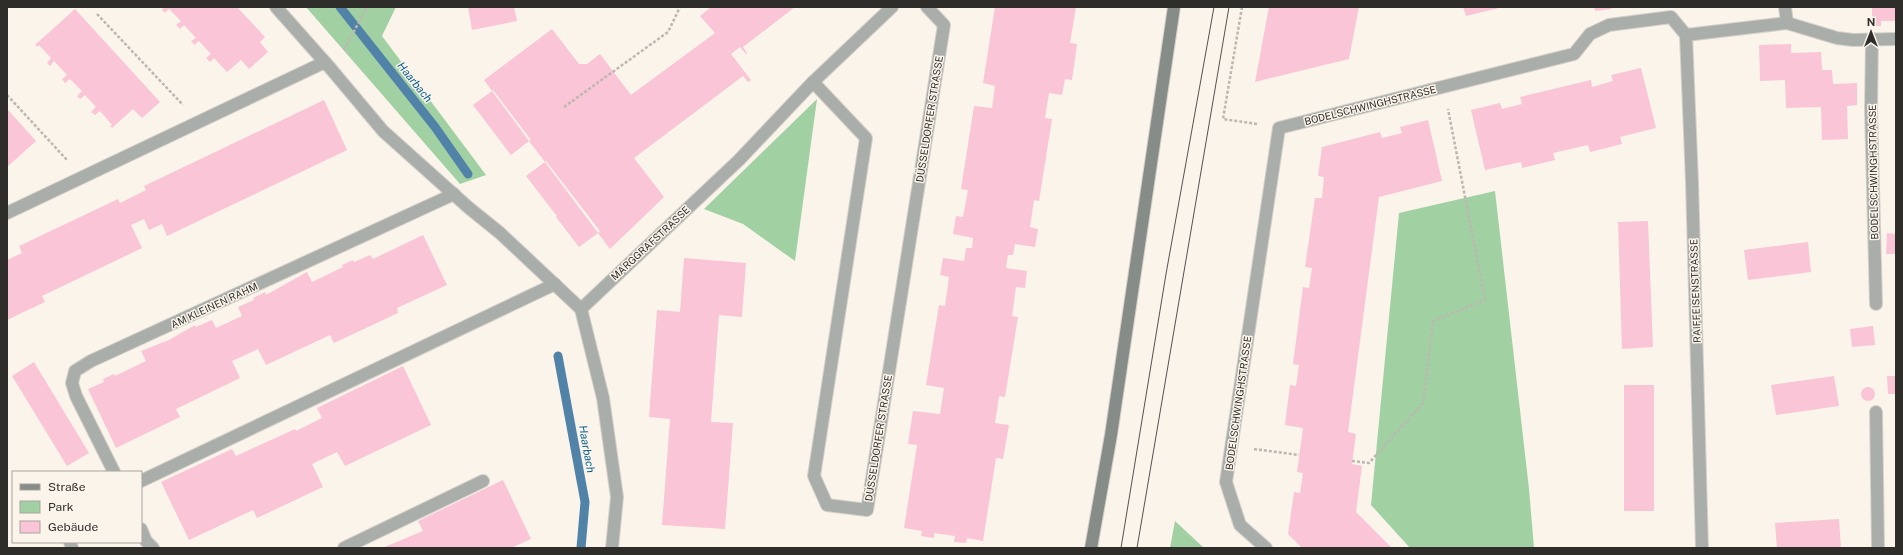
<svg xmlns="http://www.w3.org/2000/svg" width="1903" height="555" viewBox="0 0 1903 555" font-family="'Public Sans',sans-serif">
<rect width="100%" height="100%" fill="#faf4eb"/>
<g fill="#a1d1a3">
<path d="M 306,7 L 396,7 L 382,36 L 486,175 L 460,184 Z"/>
<path d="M 817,99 L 795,261 L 743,224 L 704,209 Z"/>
<path d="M 1495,191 L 1529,489 L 1534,548 L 1410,548 L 1371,505 L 1399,213 Z"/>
<path d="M 1175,521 L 1204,548 L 1170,548 Z"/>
</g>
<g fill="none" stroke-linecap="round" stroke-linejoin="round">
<g stroke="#5182a7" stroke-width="9">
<path d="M 340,7 L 435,127 L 468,174"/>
<path d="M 558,356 L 585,502 L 581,548"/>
</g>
</g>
<g fill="#fac5d6">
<path d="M 164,7 L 237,7 L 265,37 L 260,42 L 268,52 L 249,69 L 241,60 L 227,72 L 214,58 L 210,62 L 206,58 L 211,54 L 199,41 L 194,45 L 193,43 L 191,41 L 196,38 L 184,25 L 180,29 L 176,25 L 181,21 L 169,9 L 165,13 L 162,10 Z"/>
<path d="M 468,7 L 514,7 L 517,21 L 472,30 Z"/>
<path d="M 711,7 L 795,7 L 743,47 L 747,53 L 746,54 L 740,47 L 731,54 L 751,80 L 748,82 L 743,76 L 634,158 L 664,197 L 610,249 L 598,233 L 600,231 L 546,161 L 545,162 L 529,141 L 531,140 L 493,90 L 492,91 L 529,141 L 511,155 L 473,105 L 492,91 L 484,80 L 552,29 L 579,64 L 587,64 L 600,54 L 631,95 L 715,33 L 700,16 Z"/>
<path d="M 995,7 L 1076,7 L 1070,43 L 1077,44 L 1072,80 L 1065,79 L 1062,95 L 1049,93 L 1045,118 L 1052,119 L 1039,201 L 1034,200 L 1030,227 L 1038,229 L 1035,247 L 1015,244 L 1013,255 L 1008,255 L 1006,268 L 1027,271 L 1025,288 L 1016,287 L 1012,316 L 1018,317 L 1005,397 L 999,396 L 995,423 L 1009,425 L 1003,459 L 996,458 L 983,541 L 967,538 L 966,543 L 954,542 L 955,536 L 934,533 L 934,538 L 921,536 L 922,531 L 904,528 L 917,445 L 908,444 L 913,411 L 940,414 L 944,388 L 926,385 L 939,305 L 945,306 L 949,277 L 940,275 L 943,258 L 964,261 L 966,248 L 972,248 L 973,238 L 953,234 L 956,216 L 963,217 L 968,190 L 961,189 L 974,106 L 992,108 L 995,86 L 983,83 Z"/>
<path d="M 1269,7 L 1359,7 L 1349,59 L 1255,82 Z"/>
<path d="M 1463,7 L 1499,7 L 1499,8 L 1466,16 Z"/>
<path d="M 1594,7 L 1611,7 L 1611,9 L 1595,11 Z"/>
<path d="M 1872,7 L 1896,7 L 1896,21 L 1881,21 L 1881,26 L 1872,26 Z"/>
<path d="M 75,9 L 160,102 L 142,118 L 133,109 L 112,128 L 110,126 L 112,125 L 100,111 L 95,115 L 91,112 L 96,107 L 85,95 L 80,99 L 77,96 L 82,91 L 70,79 L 65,83 L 62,79 L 67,75 L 54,61 L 50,66 L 47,63 L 51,58 L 39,45 L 38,47 L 35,45 Z"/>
<path d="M 1791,44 L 1791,53 L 1821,52 L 1822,70 L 1832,70 L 1833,84 L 1857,83 L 1857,105 L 1847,106 L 1848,139 L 1822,140 L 1821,107 L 1786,108 L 1785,80 L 1760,81 L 1759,45 Z"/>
<path d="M 1641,68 L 1656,128 L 1620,137 L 1622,144 L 1590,152 L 1588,145 L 1553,153 L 1555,160 L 1522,168 L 1521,162 L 1485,170 L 1471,110 L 1500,103 L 1502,109 L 1522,104 L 1520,97 L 1591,80 L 1592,87 L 1613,81 L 1611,75 Z"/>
<path d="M 324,100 L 347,150 L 167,236 L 162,224 L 149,230 L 144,219 L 131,225 L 142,248 L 42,296 L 45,302 L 7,320 L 7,260 L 22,253 L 19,246 L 118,199 L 120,203 L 146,190 L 144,186 Z"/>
<path d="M 7,109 L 36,141 L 7,167 Z"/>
<path d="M 1428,120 L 1442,181 L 1379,197 L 1348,432 L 1356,434 L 1352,464 L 1362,466 L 1356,512 L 1392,548 L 1302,548 L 1288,534 L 1294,492 L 1300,493 L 1303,473 L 1297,472 L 1303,428 L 1285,425 L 1290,385 L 1296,386 L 1299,365 L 1293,364 L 1303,287 L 1309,288 L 1312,268 L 1305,267 L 1315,198 L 1322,198 L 1324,177 L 1318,176 L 1322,147 L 1380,132 L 1382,138 L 1402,133 L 1400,127 Z"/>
<path d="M 545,162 L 598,233 L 579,247 L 556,217 L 557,214 L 556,215 L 526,176 Z"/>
<path d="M 1648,221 L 1653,347 L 1622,349 L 1618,222 Z"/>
<path d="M 1887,233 L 1896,234 L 1896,254 L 1886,254 Z"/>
<path d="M 423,235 L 447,285 L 397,308 L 398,313 L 334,343 L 330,335 L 266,365 L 258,349 L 232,361 L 240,378 L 176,409 L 180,417 L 116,448 L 88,389 L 104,382 L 103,379 L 114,374 L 115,376 L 146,361 L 141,351 L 169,340 L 195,325 L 196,327 L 212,320 L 216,328 L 242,316 L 238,307 L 254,300 L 253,298 L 265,292 L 266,295 L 307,272 L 312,282 L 343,267 L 342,265 L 353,260 L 354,262 L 370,255 L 373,259 Z"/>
<path d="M 1808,242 L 1811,272 L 1748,280 L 1744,250 Z"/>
<path d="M 684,258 L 746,263 L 742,317 L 719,315 L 711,422 L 733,423 L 725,529 L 662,525 L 670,419 L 649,417 L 657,310 L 680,312 Z"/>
<path d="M 1873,326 L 1875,345 L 1852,347 L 1850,329 Z"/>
<path d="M 34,362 L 89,453 L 67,466 L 12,376 Z"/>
<path d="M 403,366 L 431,425 L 345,466 L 337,452 L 312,464 L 323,487 L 257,518 L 253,510 L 189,540 L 161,482 L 232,449 L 236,456 L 295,429 L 296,431 L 322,418 L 317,408 Z"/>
<path d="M 1834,376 L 1839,406 L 1776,415 L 1771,385 Z"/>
<path d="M 1887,376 L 1896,376 L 1896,394 L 1888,394 Z"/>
<rect x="1624" y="385" width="30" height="126"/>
<circle cx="1868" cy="394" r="7"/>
<path d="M 503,480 L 531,539 L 511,548 L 382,548 L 423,531 L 418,521 Z"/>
<path d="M 1839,519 L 1841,548 L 1777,548 L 1775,523 Z"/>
</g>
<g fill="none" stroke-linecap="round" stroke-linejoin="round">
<defs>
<g id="lane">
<path d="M 1787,23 L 1837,38 L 1853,40 L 1896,39"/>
<path d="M 1872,39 L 1871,109 L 1876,304"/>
<path d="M 813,82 L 866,138 L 814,476 L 827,505 L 867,510 L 944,25 L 927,7"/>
<path d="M 1876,412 L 1878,548"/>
<path d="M 114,472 L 76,396 L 72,383 L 75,371 L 91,361 L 454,194"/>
<path d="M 141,481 L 555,284"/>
<path d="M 141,529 L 146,541 L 153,548"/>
<path d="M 70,542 L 72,548"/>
<path d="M 344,548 L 483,481"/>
</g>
<g id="street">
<path d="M 276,7 L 331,69 L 383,131 L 469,208 L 500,233 L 581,309"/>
<path d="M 1686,35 L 1692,182 L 1702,548"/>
<path d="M 7,213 L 325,62"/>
<path d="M 581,309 L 739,160 L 813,82 L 892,7"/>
<path d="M 581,309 L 603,398 L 617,497 L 612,548"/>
<path d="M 1266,548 L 1240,525 L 1226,482 L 1279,128 L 1574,54 L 1590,34 L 1609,25 L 1671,17 L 1686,35 L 1787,23 L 1785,7"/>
</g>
<path id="secondary" d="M 1091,548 L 1111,435 L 1174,7"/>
</defs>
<use href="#lane" stroke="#d5d0c8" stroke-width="14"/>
<use href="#street" stroke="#d5d0c8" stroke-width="14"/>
<use href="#secondary" stroke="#d5d0c8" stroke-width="14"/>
<g stroke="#bcb7b0" stroke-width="2.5" stroke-dasharray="3 2" stroke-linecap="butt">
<path d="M 1242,7 L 1223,119 L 1257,124"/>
<path d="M 97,14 L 183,105"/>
<path d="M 344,50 L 367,7"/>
<path d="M 7,95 L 67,160"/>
<path d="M 564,107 L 668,32 L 680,7"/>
<path d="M 1254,449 L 1299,455"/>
<path d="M 1352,461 L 1369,463 L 1423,403 L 1433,321 L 1485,300 L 1448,109"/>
</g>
<use href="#lane" stroke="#aaaeab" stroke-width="12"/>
<use href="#street" stroke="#aaaeab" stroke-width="12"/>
<use href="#secondary" stroke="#868c87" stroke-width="12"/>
<g stroke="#54514d" stroke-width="1">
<path d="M 1121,548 L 1166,274 L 1214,7"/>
<path d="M 1137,548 L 1229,7"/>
</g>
</g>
<g text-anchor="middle" stroke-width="3" stroke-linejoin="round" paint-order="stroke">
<g font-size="10" fill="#2f2d2a" stroke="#faf4eb">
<text transform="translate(1370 105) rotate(-14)" y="4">BODELSCHWINGHSTRASSE</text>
<text transform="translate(929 119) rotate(-81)" y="4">DÜSSELDORFER STRASSE</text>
<text transform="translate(1873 172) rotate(-91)" y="4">BODELSCHWINGHSTRASSE</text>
<text transform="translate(650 243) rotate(-43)" y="4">MARGGRAFSTRASSE</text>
<text transform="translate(1695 291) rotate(-92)" y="4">RAIFFEISENSTRASSE</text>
<text transform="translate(214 305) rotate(-25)" y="4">AM KLEINEN RAHM</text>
<text transform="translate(1238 403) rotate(-82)" y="4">BODELSCHWINGHSTRASSE</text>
<text transform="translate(878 438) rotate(-81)" y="4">DÜSSELDORFER STRASSE</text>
</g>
<g font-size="11" font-style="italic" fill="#005c8f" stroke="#faf4eb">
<text transform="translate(415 82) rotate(51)" y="4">Haarbach</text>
<text transform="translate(587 449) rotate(80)" y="4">Haarbach</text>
</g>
</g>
<rect width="1903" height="555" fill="none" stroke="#2f2d2a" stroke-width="16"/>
<rect x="12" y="471" width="130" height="72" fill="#faf4eb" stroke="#a9a49e"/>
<rect x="20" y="484" width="20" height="6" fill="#868c87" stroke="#a9a49e"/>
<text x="48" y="491" font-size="12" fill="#2f2d2a">Straße</text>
<rect x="20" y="501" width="20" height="12" fill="#a1d1a3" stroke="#a9a49e"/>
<text x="48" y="511" font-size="12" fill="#2f2d2a">Park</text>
<rect x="20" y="521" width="20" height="12" fill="#fac5d6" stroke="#a9a49e"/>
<text x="48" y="531" font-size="12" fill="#2f2d2a">Gebäude</text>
<g transform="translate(1871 32)" stroke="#faf4eb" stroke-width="3" paint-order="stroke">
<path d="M0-3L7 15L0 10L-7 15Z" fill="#2f2d2a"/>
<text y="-6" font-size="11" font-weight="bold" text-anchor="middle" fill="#2f2d2a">N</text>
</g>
</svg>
